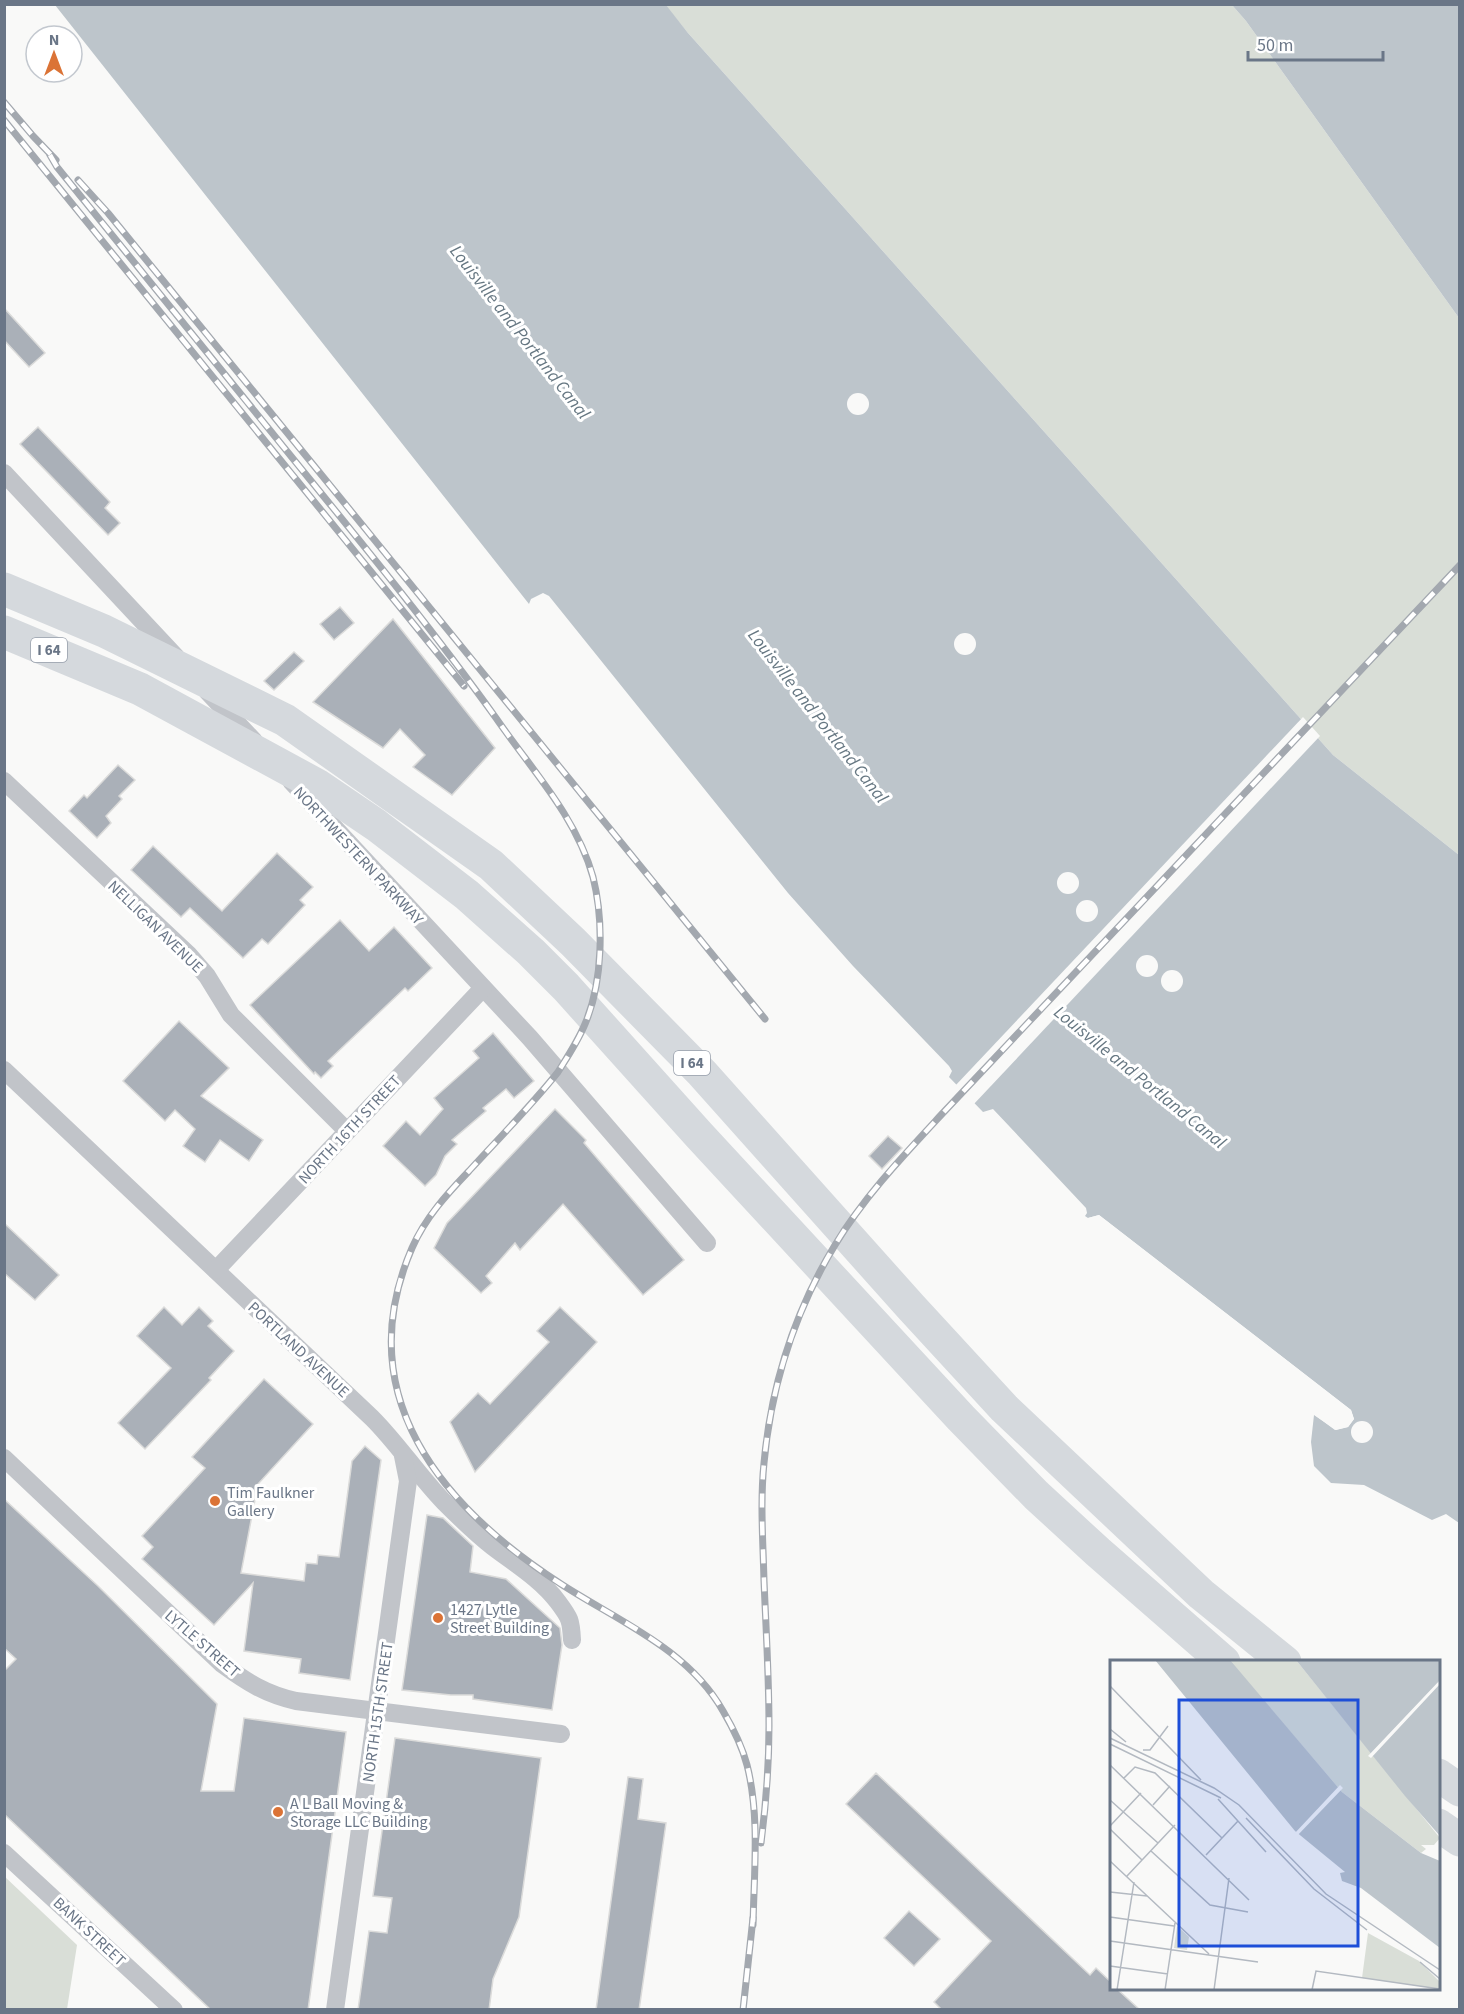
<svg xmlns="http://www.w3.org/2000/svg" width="1464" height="2014" viewBox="0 0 1464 2014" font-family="'Source Sans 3',sans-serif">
<rect width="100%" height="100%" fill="#f9f9f8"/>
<g fill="#d9ded7">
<path d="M 665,5 L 1232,5 L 1246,21 L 1459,318 L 1459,855 L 1333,755 L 688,33 Z"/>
<path d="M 4,1876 L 77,1945 L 67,2009 L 5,2009 Z"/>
</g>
<g fill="#bdc5cb">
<path d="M 55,5 L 666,5 L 688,33 L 1333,755 L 1459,855 L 1459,1523 L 1446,1514 L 1432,1520 L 1364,1485 L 1331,1483 L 1314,1466 L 1311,1442 L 1314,1415 L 1336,1430 L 1348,1427 L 1354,1419 L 1351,1410 L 1099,1215 L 1088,1218 L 1085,1216 L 1087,1213 L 1086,1208 L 993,1109 L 983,1112 L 949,1077 L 952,1071 L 949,1066 L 853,966 L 788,893 L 549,596 L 543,593 L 531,599 L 529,604 Z"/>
<path d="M 1232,5 L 1459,5 L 1459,318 L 1246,21 Z"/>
</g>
<g fill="#f9f9f8">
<circle cx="858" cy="404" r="11"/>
<circle cx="965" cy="644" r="11"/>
<path d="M 1303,717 L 1320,736 L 973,1105 L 955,1086 Z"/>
<circle cx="1068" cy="883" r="11"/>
<circle cx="1087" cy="911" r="11"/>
<circle cx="1147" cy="966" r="11"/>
<circle cx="1172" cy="981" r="11"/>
<path d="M 1099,1215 L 1351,1410 L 1354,1419 L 1348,1427 L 1335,1430 L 1312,1413 L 1315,1412 L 1336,1426 L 1347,1424 L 1350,1418 L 1348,1412 L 1098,1218 L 1086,1220 L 1088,1218 Z"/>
<circle cx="1362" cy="1432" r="11"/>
</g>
<g fill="#aab0b8" stroke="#dbdbda" stroke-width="1.5">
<path d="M 4,308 L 45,353 L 29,367 L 4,340 Z"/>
<path d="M 38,427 L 110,502 L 105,508 L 120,523 L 108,535 L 20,444 Z"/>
<path d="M 340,607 L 354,623 L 334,640 L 320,624 Z"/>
<path d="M 393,619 L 495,748 L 452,795 L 413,767 L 425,755 L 400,729 L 383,748 L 313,702 Z"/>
<path d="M 294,652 L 304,661 L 274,690 L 264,681 Z"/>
<path d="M 118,765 L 135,780 L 119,796 L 122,799 L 106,816 L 111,823 L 97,838 L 69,811 L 84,795 L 87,798 Z"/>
<path d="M 153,846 L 222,911 L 277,853 L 313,887 L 300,900 L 305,905 L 268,944 L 262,939 L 243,958 L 190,908 L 181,917 L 131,870 Z"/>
<path d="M 340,920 L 369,951 L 394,927 L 432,968 L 408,991 L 405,988 L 328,1061 L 333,1066 L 321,1078 L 315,1072 L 314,1074 L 250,1005 Z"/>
<path d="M 179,1021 L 229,1068 L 201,1096 L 263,1140 L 249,1161 L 220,1140 L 205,1162 L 183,1146 L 195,1129 L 175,1110 L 165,1121 L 123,1081 Z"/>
<path d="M 493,1033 L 534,1081 L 514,1098 L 506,1089 L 483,1108 L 486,1111 L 452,1140 L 457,1144 L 445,1156 L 436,1175 L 425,1186 L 383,1146 L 406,1121 L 420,1135 L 443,1109 L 434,1098 L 479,1058 L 473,1051 Z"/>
<path d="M 555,1109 L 586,1140 L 584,1143 L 684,1260 L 643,1295 L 563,1204 L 520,1250 L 515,1243 L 486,1276 L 492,1283 L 481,1293 L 434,1248 L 447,1223 Z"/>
<path d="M 888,1136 L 902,1148 L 882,1169 L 869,1156 Z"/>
<path d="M 4,1223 L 59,1275 L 35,1300 L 4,1273 Z"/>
<path d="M 164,1307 L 182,1325 L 199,1307 L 213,1321 L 208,1326 L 234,1351 L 209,1378 L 211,1380 L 145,1449 L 118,1423 L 171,1368 L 137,1336 Z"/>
<path d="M 560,1307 L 597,1342 L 475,1472 L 450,1422 L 478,1393 L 490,1404 L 549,1342 L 537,1331 Z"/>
<path d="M 264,1379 L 313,1424 L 258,1484 L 241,1573 L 304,1581 L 306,1563 L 317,1564 L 318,1555 L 339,1557 L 352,1461 L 365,1446 L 381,1460 L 350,1680 L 299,1673 L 301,1659 L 244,1651 L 253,1583 L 214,1625 L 142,1559 L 153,1547 L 142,1536 L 205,1468 L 192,1457 Z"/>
<path d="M 4,1499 L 98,1586 L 217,1704 L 201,1791 L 234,1791 L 244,1718 L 346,1732 L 308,2010 L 211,2010 L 4,1814 L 4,1671 L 16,1659 L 4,1648 Z"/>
<path d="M 427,1515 L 443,1518 L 473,1546 L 470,1572 L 506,1579 L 560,1628 L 562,1645 L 552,1710 L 473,1699 L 473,1695 L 451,1695 L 402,1690 Z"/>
<path d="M 395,1738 L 541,1758 L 519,1917 L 493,1979 L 489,2010 L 358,2010 L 369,1931 L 387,1933 L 392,1898 L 373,1896 Z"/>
<path d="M 876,1773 L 1090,1975 L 1096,1968 L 1112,1983 L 1112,1989 L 1117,1989 L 1140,2010 L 942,2010 L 934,2002 L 991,1941 L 846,1804 Z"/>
<path d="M 628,1777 L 643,1779 L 638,1819 L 666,1823 L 658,1879 L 639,2010 L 596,2010 Z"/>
<path d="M 909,1911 L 940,1939 L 914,1966 L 884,1938 Z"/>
</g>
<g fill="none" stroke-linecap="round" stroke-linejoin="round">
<g stroke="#c1c4c9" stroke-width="18">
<path d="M 4,473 L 176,657"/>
<path d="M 207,691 L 254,741"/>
<path d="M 4,781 L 188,954 L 207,976 L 231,1015 L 347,1131"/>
<path d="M 291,781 L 530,1038 L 707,1243"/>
<path d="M 4,1070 L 372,1418 C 398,1444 418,1475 444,1502 C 459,1517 475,1533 492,1546 C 514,1563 541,1579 558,1602 C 570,1618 571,1620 572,1640"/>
<path d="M 216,1270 L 483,988"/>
<path d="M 4,1458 L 222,1664 C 247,1682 265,1694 296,1701 L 561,1734"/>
<path d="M 4,1853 L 174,2010"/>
<path d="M 335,2010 L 408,1481 L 403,1456"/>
</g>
<g stroke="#d5d9dd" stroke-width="33">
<path d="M 4,589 L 104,631 L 285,720 L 491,865 L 573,942 L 702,1073 L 911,1307 L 1004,1408 L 1201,1594 L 1285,1662"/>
<path d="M 4,632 L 140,689 L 317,785 L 376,825 L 467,895 L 531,952 L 566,987 L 699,1135 L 961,1418 L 1036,1495 L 1098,1552 L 1224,1662"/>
<path d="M 1438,1775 L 1460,1790"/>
<path d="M 1438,1825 L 1460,1840"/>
</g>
<defs>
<g id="rail">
<path d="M 4,102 L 33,136 L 56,160"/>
<path d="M 4,120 L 464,686"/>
<path d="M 50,155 L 57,167 C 139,268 221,370 303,471 C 369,552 435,633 496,718 C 531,769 576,816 593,877 C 604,921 603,982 585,1024 C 578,1041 568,1056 558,1072 C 531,1106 499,1138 469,1171 C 447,1194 425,1218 412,1248 C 348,1396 442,1507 561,1584 C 618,1621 688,1649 723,1711 C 733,1728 742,1746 747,1765 C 760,1816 754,1872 753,1925"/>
<path d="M 78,180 L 108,213 L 765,1019"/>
<path d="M 761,1843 C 766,1804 769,1765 769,1726 C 769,1677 766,1629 764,1581 C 763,1541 760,1502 764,1463 C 771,1386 795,1311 835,1245 C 864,1197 903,1156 941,1115 L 1460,565"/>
<path d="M 743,2010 L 753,1918"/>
</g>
</defs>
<use href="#rail" stroke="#a3a8af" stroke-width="7"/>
<use href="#rail" stroke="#fff" stroke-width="4.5" stroke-dasharray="14" stroke-linecap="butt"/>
</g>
<g fill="#db7336" stroke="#fff" stroke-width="2">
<circle cx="215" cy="1501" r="6"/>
<circle cx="438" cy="1618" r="6"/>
<circle cx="278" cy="1812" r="6"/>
</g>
<g text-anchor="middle" stroke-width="6" stroke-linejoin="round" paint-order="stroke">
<g fill="#fff" stroke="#979fab" stroke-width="1.5">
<rect x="31" y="638" width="36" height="24" rx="4.5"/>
<rect x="674" y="1051" width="36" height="24" rx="4.5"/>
</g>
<g font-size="15" font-weight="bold" fill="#6a7687">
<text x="49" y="655">I 64</text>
<text x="692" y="1068">I 64</text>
</g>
<g font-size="16" fill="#6a7687" stroke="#fff">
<text transform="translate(359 855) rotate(47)" y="6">NORTHWESTERN PARKWAY</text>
<text transform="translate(156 926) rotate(44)" y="6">NELLIGAN AVENUE</text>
<text transform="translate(349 1129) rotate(-47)" y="6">NORTH 16TH STREET</text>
<text transform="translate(299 1349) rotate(43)" y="6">PORTLAND AVENUE</text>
<text transform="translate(203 1643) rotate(41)" y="6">LYTLE STREET</text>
<text transform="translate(377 1712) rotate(-82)" y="6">NORTH 15TH STREET</text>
<text transform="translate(90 1931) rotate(43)" y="6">BANK STREET</text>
</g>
<g font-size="16" fill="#6a7687" stroke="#fff" text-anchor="start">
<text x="227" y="1498">Tim Faulkner<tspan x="227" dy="18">Gallery</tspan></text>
<text x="450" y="1615">1427 Lytle<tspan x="450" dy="18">Street Building</tspan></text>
<text x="290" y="1809">A L Ball Moving &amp;<tspan x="290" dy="18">Storage LLC Building</tspan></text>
</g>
<g font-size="18" font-style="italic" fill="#667782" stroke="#fff">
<text transform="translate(520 332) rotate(52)" y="6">Louisville and Portland Canal</text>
<text transform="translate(818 716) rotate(52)" y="6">Louisville and Portland Canal</text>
<text transform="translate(1140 1077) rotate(39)" y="6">Louisville and Portland Canal</text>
</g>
</g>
<g transform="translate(1110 1660)">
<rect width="330" height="330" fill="#f9f9f8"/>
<path d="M 119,0 L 186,0 L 330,178 L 324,185 L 311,185 L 316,189 L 311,193 L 232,132 ZM 67,266 L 79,277 L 77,290 L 64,288 ZM 258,273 L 309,301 L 330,322 L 330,329 L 252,318 Z" fill="#d9ded7"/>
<path d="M 45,0 L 120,0 L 232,132 L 311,193 L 330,201 L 330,288 L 251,228 L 232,221 L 230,213 L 235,212 L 185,171 ZM 186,0 L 330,0 L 330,176 L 295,136 Z" fill="#bdc5cb"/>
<path d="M 330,20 L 330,24 L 261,98 L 258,96 ZM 230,125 L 233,128 L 186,177 L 184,174 Z" fill="#f9f9f8"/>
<path fill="none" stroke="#b3b9c1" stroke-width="1.5" d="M 0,26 L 91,120M 0,69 L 16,82M 0,78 L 104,128 L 129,145 L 216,234 L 330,310M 0,84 L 111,138M 33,90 L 40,90 L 58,66M 0,105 L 139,240M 14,118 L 25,107 L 45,113 L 112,178M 108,139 L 156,192M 0,140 L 48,183M 43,145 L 60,126M 136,158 L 204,229 L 257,270M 0,166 L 31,133M 0,169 L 32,200M 41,191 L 100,245 L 138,252M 96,195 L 128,161M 0,201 L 99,294M 17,216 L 65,165M 0,232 L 37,236M 0,257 L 64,266M 0,281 L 148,302M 310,302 L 330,319M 0,306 L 58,314M 7,330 L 24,222M 55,330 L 65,263M 104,330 L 119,218M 202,330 L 206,311 L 330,329"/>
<path fill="#1d4ed8" fill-opacity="0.15" stroke="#1d4ed8" stroke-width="3" d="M 69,40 L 248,40 L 248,286 L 69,286 Z"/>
<rect width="330" height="330" fill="none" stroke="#6a7687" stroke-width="3"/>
</g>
<rect width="1464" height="2014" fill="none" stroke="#6a7687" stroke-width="12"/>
<g transform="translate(54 54)"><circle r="28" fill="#ffffff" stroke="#c3c8cf" stroke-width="1.5"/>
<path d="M0-4.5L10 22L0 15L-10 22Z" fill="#db7336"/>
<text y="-9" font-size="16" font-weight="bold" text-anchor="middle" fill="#6a7687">N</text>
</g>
<path d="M1248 51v9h135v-9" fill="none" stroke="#6a7687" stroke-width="3"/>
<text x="1257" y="51" font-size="18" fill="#6a7687" stroke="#ffffff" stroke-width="4.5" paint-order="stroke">50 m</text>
</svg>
